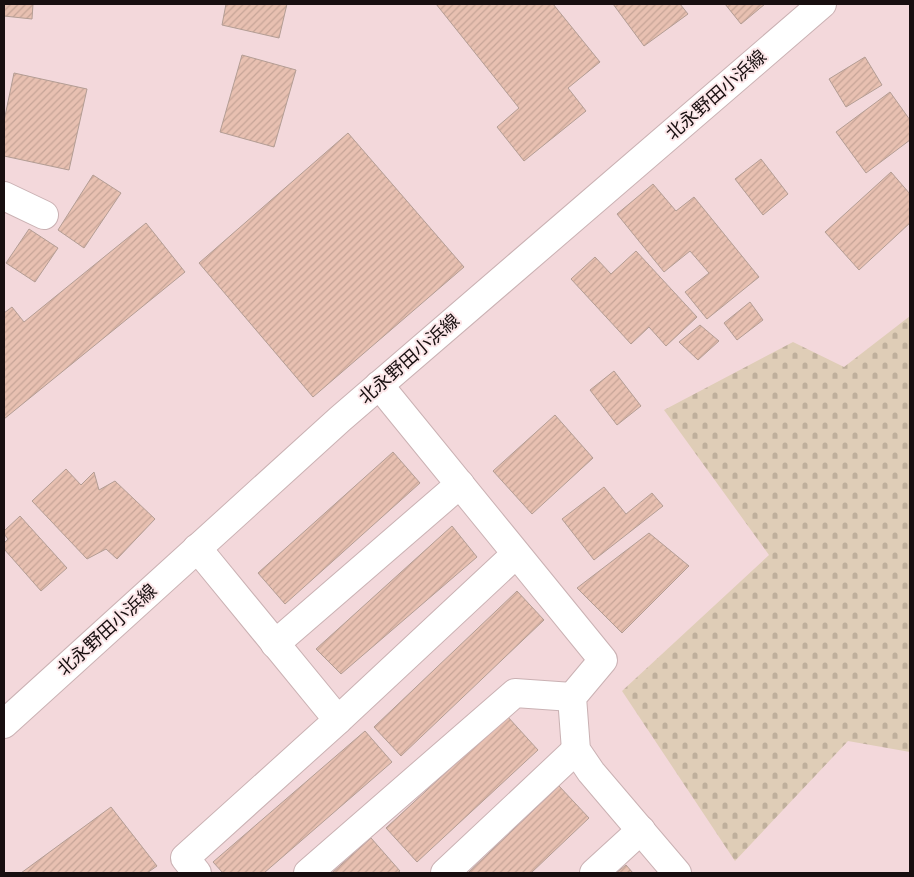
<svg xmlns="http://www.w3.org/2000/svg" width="914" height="877" viewBox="0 0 914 877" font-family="Montserrat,'Noto Sans JP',sans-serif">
<defs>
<pattern id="cemetery-stones" width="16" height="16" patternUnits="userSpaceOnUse" patternTransform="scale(1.25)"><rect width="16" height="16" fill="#dfcdb7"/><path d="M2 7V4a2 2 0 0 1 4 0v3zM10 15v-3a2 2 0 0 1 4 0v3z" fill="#bfaf9c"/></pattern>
<pattern id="building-hatch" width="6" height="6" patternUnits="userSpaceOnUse" patternTransform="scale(1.25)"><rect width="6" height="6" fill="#e8c0b1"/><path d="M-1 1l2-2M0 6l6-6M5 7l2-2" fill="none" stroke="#c6a497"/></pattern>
</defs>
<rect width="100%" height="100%" fill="#f3d8db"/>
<path fill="url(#cemetery-stones)" d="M 910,316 L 910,752 L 848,741 L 735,861 L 622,691 L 769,555 L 664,410 L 793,342 L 844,367 Z"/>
<g fill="url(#building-hatch)" stroke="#b39d94">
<path d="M 4,4 L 33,4 L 32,19 L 4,16 Z"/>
<path d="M 226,4 L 287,4 L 279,38 L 222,25 Z"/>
<path d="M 436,4 L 553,4 L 600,62 L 568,88 L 586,111 L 524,161 L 497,127 L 519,108 Z"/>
<path d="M 613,4 L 680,4 L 688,14 L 644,46 Z"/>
<path d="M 725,4 L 765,4 L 741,24 Z"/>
<path d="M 242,55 L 296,70 L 274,147 L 220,132 Z"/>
<path d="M 865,57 L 882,85 L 846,107 L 829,79 Z"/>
<path d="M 14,73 L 87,89 L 69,170 L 4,156 L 4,121 Z"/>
<path d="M 890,92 L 910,120 L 910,140 L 866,173 L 836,132 Z"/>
<path d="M 348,133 L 464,267 L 313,397 L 199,263 Z"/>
<path d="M 761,159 L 788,194 L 763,215 L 735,179 Z"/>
<path d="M 891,172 L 910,194 L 910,223 L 859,270 L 825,232 Z"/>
<path d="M 93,175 L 121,193 L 84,248 L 58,230 Z"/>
<path d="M 653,184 L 676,211 L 694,197 L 759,277 L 707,319 L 685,292 L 709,273 L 690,251 L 664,272 L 617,214 Z"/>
<path d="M 146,223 L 185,272 L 4,419 L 4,313 L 12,307 L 24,322 Z"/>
<path d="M 29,229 L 58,248 L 35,282 L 6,263 Z"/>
<path d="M 636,251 L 697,317 L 666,346 L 649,327 L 631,344 L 571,279 L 595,257 L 611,274 Z"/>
<path d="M 750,302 L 763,320 L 737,340 L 724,323 Z"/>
<path d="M 700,325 L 719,341 L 698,360 L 679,342 Z"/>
<path d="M 614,371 L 641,406 L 617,425 L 590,390 Z"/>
<path d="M 555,415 L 593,458 L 532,514 L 493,471 Z"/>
<path d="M 393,452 L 420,483 L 285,604 L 258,573 Z"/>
<path d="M 66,469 L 81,485 L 94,472 L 99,490 L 115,481 L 155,519 L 117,559 L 106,549 L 87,559 L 32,501 Z"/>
<path d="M 604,487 L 626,514 L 652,493 L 663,506 L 594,560 L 562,519 Z"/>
<path d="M 20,516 L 67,568 L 41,591 L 4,549 L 4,543 L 8,539 L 4,534 L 4,531 Z"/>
<path d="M 452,526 L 477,557 L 341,674 L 316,649 Z"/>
<path d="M 649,533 L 689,566 L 622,633 L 577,588 Z"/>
<path d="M 517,591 L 544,620 L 401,756 L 374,727 Z"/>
<path d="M 507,716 L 538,750 L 417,862 L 386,828 Z"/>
<path d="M 365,731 L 392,762 L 264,873 L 223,873 L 213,862 Z"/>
<path d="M 559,786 L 589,818 L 531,873 L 468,873 Z"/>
<path d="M 111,807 L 157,866 L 147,873 L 21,873 Z"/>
<path d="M 371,838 L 400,871 L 397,873 L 332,873 Z"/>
<path d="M 626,865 L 633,873 L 616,873 Z"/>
</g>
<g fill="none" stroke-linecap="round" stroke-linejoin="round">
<defs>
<g id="minor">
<path d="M 4,196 L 44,215"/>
<path d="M 379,385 L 603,660 L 572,697 L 576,750 L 591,772 L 677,873"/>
<path d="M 275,644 L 460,484"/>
<path d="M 338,720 L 516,554"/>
<path d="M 197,873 L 185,858 L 338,720 L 197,548"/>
<path d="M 308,873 L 515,693 L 572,697"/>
<path d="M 445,873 L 576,750"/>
<path d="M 594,873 L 641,830"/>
</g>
<path id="major" d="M 4,724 L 340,419 L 822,4"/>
</defs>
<use href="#minor" stroke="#cab1b3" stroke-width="30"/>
<use href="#major" stroke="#cab1b3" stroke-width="30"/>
<use href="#minor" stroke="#fff" stroke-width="28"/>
<use href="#major" stroke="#fff" stroke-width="28"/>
</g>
<g text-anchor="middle" stroke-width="4" stroke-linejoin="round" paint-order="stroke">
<g font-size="18" fill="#180f10" stroke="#fce7e9">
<text transform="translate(716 95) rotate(-41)" y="6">北永野田小浜線</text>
<text transform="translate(409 359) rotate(-41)" y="6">北永野田小浜線</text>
<text transform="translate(107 630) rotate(-42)" y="6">北永野田小浜線</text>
</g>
</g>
<rect width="914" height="877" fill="none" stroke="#180f10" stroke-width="10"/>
</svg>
